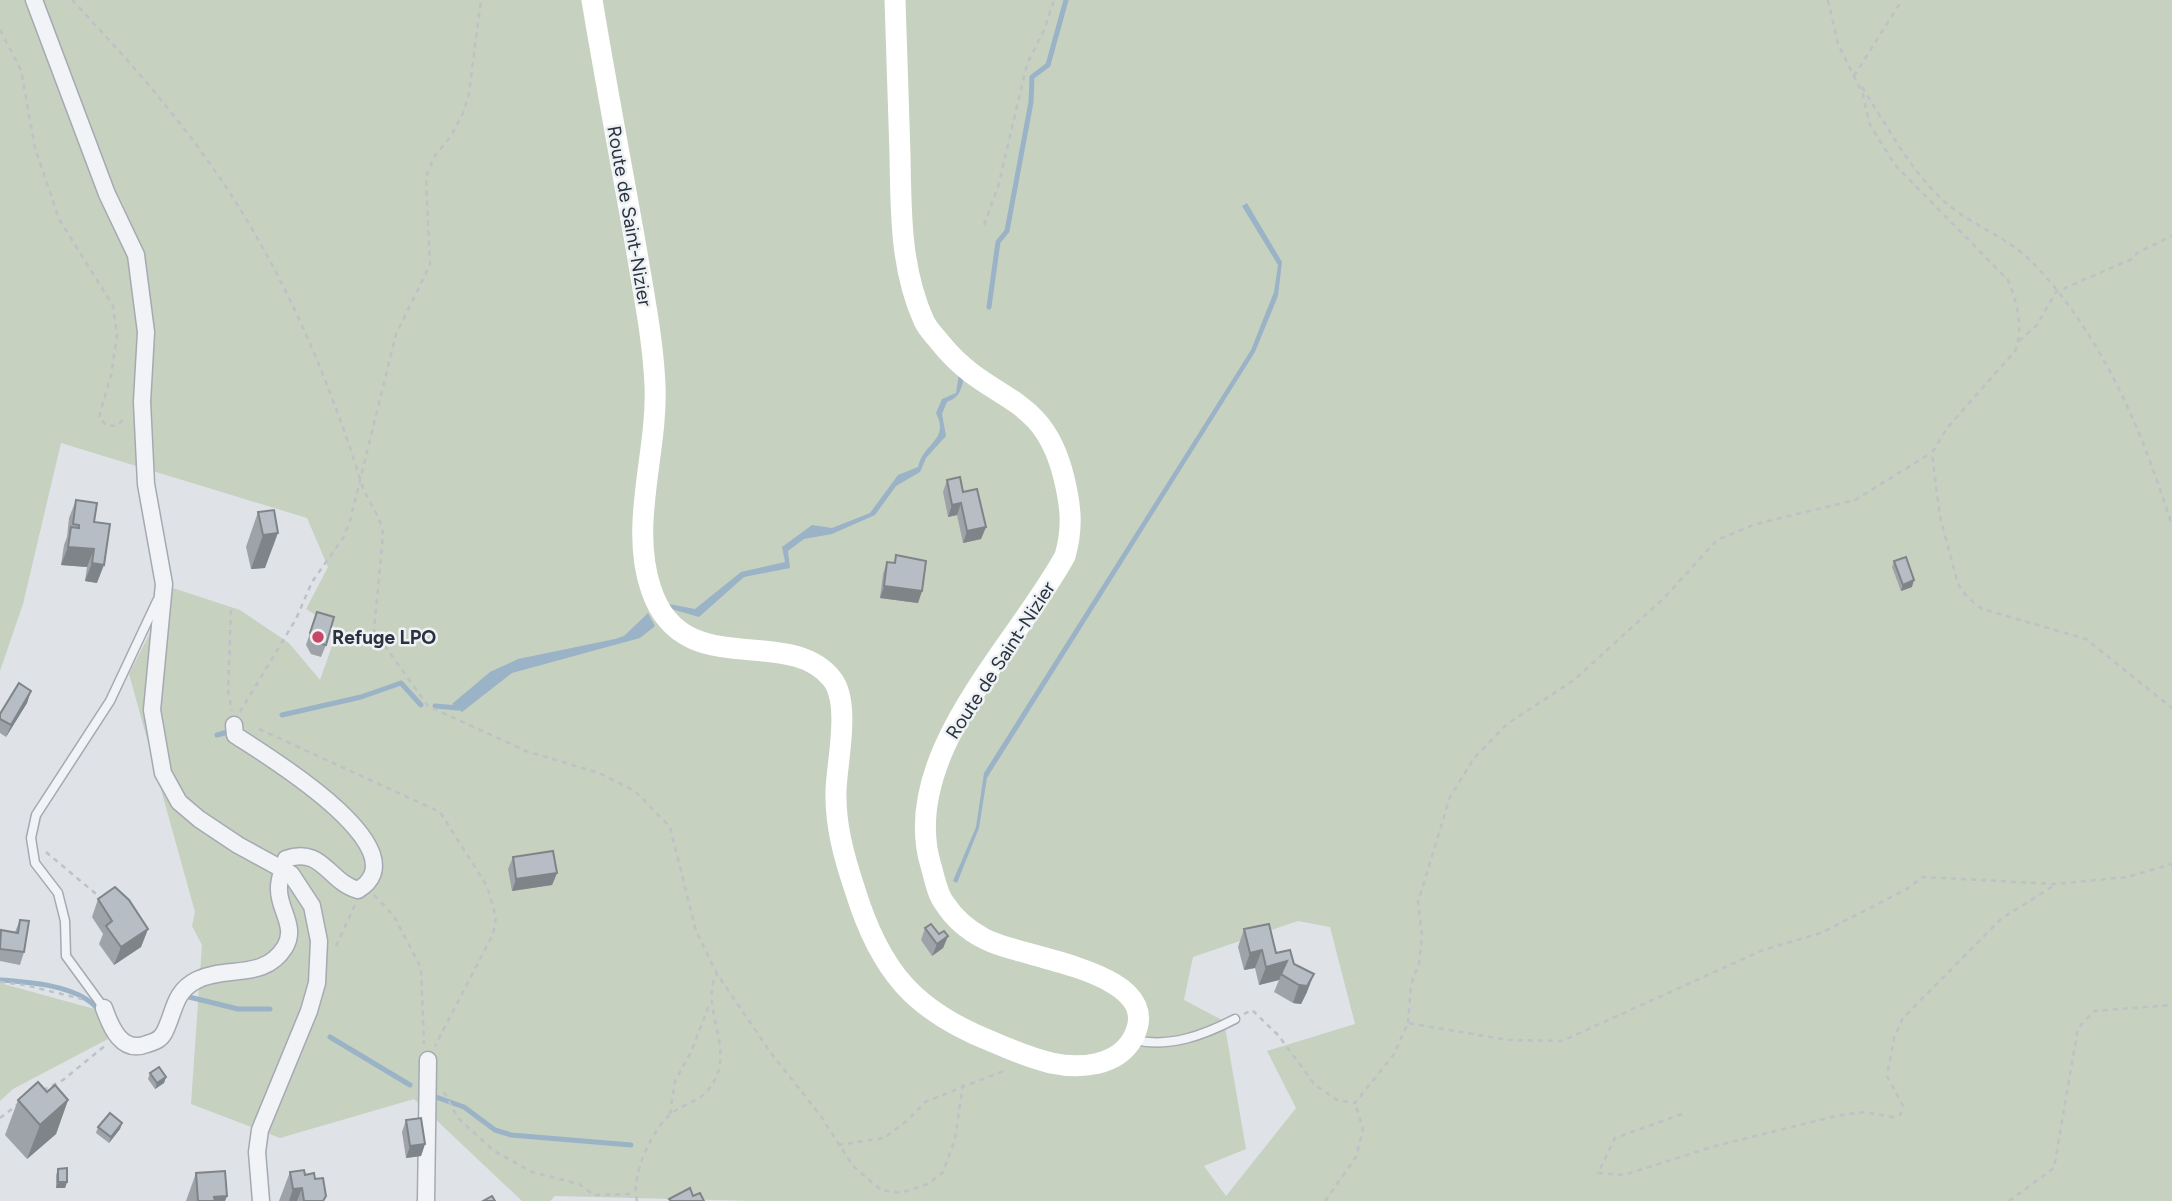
<svg xmlns="http://www.w3.org/2000/svg" width="2172" height="1201" viewBox="0 0 2172 1201" font-family="Figtree,sans-serif">
<rect width="100%" height="100%" fill="#dfe3e8"/>
<g fill="#c6d1c0" fill-rule="evenodd">
<path d="M 0,0 L 2172,0 L 2172,1201 L 752,1201 L 555,1196 L 550,1201 L 522,1201 L 414,1099 L 280,1138 L 191,1104 L 202,945 L 192,926 L 195,912 L 129,674 L 173,588 L 240,610 L 289,643 L 320,680 L 338,629 L 306,609 L 328,567 L 307,518 L 61,443 L 23,604 L 0,671 ZM 1298,921 L 1330,927 L 1355,1024 L 1267,1051 L 1296,1108 L 1226,1196 L 1204,1166 L 1246,1149 L 1224,1021 L 1184,1000 L 1193,957 Z"/>
<path d="M 0,983 L 98,1010 L 108,1039 L 13,1089 L 0,1101 Z"/>
</g>
<g fill="#9bb3c6">
<path d="M 1247,203 L 1282,262 L 1278,296 L 1255,352 L 987,778 L 979,828 L 957,883 L 953,881 L 976,827 L 984,773 L 1251,350 L 1274,292 L 1278,265 L 1242,206 Z"/>
<path d="M 959,374 L 964,377 C 961,390 960,397 947,402 L 942,414 L 946,436 L 926,458 L 920,472 L 896,486 L 875,515 L 832,534 L 804,539 L 788,551 L 790,568 L 744,577 L 699,617 L 668,608 L 669,604 L 695,609 L 741,572 L 785,562 L 782,547 L 812,525 L 832,528 L 870,513 L 898,475 L 918,467 C 923,443 950,440 936,413 L 942,399 L 956,393 Z"/>
<path d="M 648,613 L 655,626 L 640,638 L 512,673 L 462,712 L 452,704 L 490,672 L 518,659 L 615,639 L 624,636 Z"/>
</g>
<g fill="none" stroke-linecap="round" stroke-linejoin="round">
<g stroke="#9bb3c6" stroke-width="5">
<path d="M 989,307 L 998,242 L 1007,231 L 1031,102 L 1032,77 L 1048,65 L 1066,0"/>
<path d="M 435,706 L 458,708 L 462,705"/>
<path d="M 282,715 L 361,697 L 401,683 L 421,705"/>
<path d="M 217,735 L 231,731"/>
<path d="M 0,980 C 29,982 75,985 96,1007"/>
<path d="M 185,996 L 238,1009 L 270,1009"/>
<path d="M 330,1037 L 410,1085"/>
<path d="M 433,1096 L 464,1107 L 495,1130 L 511,1135 L 631,1145"/>
</g>
<defs>
<g id="lane">
<path d="M 104,1008 L 66,956 L 65,921 L 58,893 L 35,863 L 31,838 L 36,815 L 110,701 L 157,601"/>
<path d="M 1135,1040 C 1170,1048 1204,1035 1235,1019"/>
</g>
<g id="street">
<path d="M 34,0 L 107,194 L 136,255 L 146,332 L 142,402 L 146,484 L 164,584 L 152,710 L 163,773 L 179,802 L 199,819 L 238,845 L 291,874 L 312,906 L 319,941 L 317,983 L 309,1011 L 260,1130 L 257,1152 L 261,1201"/>
<path d="M 104,1008 C 111,1028 122,1054 147,1044 C 154,1042 160,1040 164,1033 C 175,1012 173,992 197,980 C 227,965 264,981 285,947 C 297,927 279,910 279,890 C 278,880 283,869 286,859 C 323,846 328,882 358,890 C 425,850 261,752 235,735 L 234,725"/>
<path d="M 426,1201 L 428,1060"/>
</g>
</defs>
<use href="#lane" stroke="#a5aab2" stroke-width="11"/>
<use href="#street" stroke="#a5aab2" stroke-width="19"/>
<g stroke="#bec1c6" stroke-width="2.5" stroke-dasharray="5 5" stroke-linecap="butt">
<path d="M 72,0 C 122,53 173,110 215,171 C 280,264 328,375 361,482 C 367,502 381,514 383,535 L 374,631 L 428,706 L 526,751 L 599,773 L 635,791 L 670,827 L 696,931 L 717,974 L 771,1053 L 820,1115 L 853,1166 L 881,1190 L 900,1193 L 928,1184 L 943,1172 L 955,1139 L 963,1084"/>
<path d="M 1828,0 L 1838,44 L 1863,95 L 1870,125 L 1895,165 L 2008,280 C 2017,302 2024,328 2015,351 L 1947,428 L 1932,453 L 1940,517 L 1958,584 L 1967,597 L 1982,609 L 2086,639 L 2172,708"/>
<path d="M 0,30 L 21,70 L 35,148 L 59,219 L 113,306 L 117,336 L 111,375 L 99,417 L 106,425 L 117,426 L 126,417"/>
<path d="M 1854,76 L 1902,0"/>
<path d="M 1862,87 C 1887,126 1911,172 1946,203 C 1973,226 2008,237 2034,264 C 2102,335 2143,432 2172,526"/>
<path d="M 984,225 L 998,187 L 1027,64 L 1044,30 L 1054,0"/>
<path d="M 2019,341 L 2037,325 L 2056,292 L 2132,259 L 2137,253 L 2172,236"/>
<path d="M 231,610 L 228,690 L 232,711"/>
<path d="M 240,712 L 296,619 L 312,582 L 343,538 L 350,521 L 396,334 L 430,265 L 426,177 L 434,157 L 451,136 L 464,111 L 469,93 L 481,0"/>
<path d="M 259,729 L 440,812 L 487,886 L 496,917 L 493,934 L 435,1046"/>
<path d="M 46,852 L 102,899"/>
<path d="M 374,895 L 394,916 L 421,968 L 424,1044"/>
<path d="M 336,946 L 355,905"/>
<path d="M 0,982 L 25,985 L 82,999"/>
<path d="M 1244,1014 L 1252,1010 L 1278,1035 L 1315,1085 L 1337,1100 L 1355,1103 L 1394,1054 L 1408,1023 L 1508,1040 L 1562,1041 L 1763,950 L 1821,933 L 1907,889 L 1923,877 L 2056,884 L 2127,877 L 2172,864"/>
<path d="M 1408,1023 L 1411,984 L 1419,964 L 1422,934 L 1418,902 L 1450,797 L 1474,758 L 1507,724 L 1574,680 L 1663,599 L 1717,540 L 1756,524 L 1855,500 L 1931,453"/>
<path d="M 43,1090 L 63,1080 L 106,1045"/>
<path d="M 444,1092 L 457,1117 L 494,1151 L 532,1172 L 579,1184 L 594,1195 L 635,1194"/>
<path d="M 670,1114 L 675,1081 L 691,1052 L 710,1003"/>
<path d="M 1682,1114 L 1615,1138 L 1598,1173 L 1624,1175 L 1715,1146 L 1836,1116 L 1864,1112 L 1892,1117 L 1900,1115 L 1903,1106 L 1887,1076 L 1894,1038 L 1903,1018 L 2002,918 L 2055,885"/>
<path d="M 0,1118 L 17,1105"/>
<path d="M 838,1145 L 884,1138 L 908,1120 L 925,1102 L 1006,1070"/>
<path d="M 637,1201 C 630,1177 652,1129 671,1114 C 681,1105 698,1102 707,1091 C 741,1054 697,1006 717,974"/>
<path d="M 1325,1201 L 1356,1157 L 1363,1129 L 1355,1103"/>
<path d="M 2009,1201 L 2054,1168 L 2078,1028 L 2094,1011 L 2172,1005"/>
</g>
<use href="#lane" stroke="#f2f3f6" stroke-width="8"/>
<use href="#street" stroke="#f2f3f6" stroke-width="16"/>
<path stroke="#fff" stroke-width="21" d="M 592,0 C 606,84 622,168 637,253 C 644,296 653,340 655,385 C 658,452 629,524 651,589 C 682,684 788,623 832,679 C 851,703 837,761 836,790 C 835,825 844,857 855,890 C 880,971 914,1011 993,1042 C 1011,1050 1031,1058 1051,1063 C 1079,1069 1117,1067 1133,1038 C 1169,970 1019,959 983,938 C 968,930 954,918 945,904 C 937,894 935,879 931,866 C 898,757 1016,646 1065,556 C 1073,528 1071,507 1064,478 C 1043,391 991,404 943,346 C 937,338 928,330 924,321 C 900,268 901,211 900,154 C 898,103 897,51 895,0"/>
</g>
<g fill="#9da3a9">
<path d="M 947,480 L 963,492 L 986,527 L 981,539 L 963,543 L 957,515 L 948,517 L 943,492 Z"/>
<path d="M 76,500 L 94,522 L 97,583 L 85,581 L 87,567 L 61,565 L 64,545 L 67,537 L 69,518 Z"/>
<path d="M 274,510 L 265,568 L 251,569 L 246,547 L 258,512 Z"/>
<path d="M 896,555 L 922,591 L 918,603 L 880,598 L 883,574 L 887,562 L 894,562 Z"/>
<path d="M 1894,561 L 1912,587 L 1901,591 L 1892,567 Z"/>
<path d="M 317,612 L 326,645 L 321,657 L 311,654 L 306,645 Z"/>
<path d="M 31,691 L 27,703 L 6,737 L 0,733 L 0,714 Z"/>
<path d="M 513,857 L 557,873 L 552,885 L 512,891 L 508,869 Z"/>
<path d="M 98,899 L 148,929 L 141,947 L 114,965 L 99,944 L 103,934 L 92,917 Z"/>
<path d="M 20,920 L 24,952 L 20,965 L 0,961 L 0,934 L 1,930 L 15,932 Z"/>
<path d="M 925,928 L 939,934 L 948,936 L 943,948 L 932,956 L 921,940 Z"/>
<path d="M 1244,929 L 1276,953 L 1294,964 L 1307,992 L 1301,1004 L 1293,1003 L 1274,992 L 1279,980 L 1259,985 L 1255,968 L 1244,970 L 1238,947 Z"/>
<path d="M 150,1073 L 166,1077 L 164,1083 L 155,1089 L 148,1079 Z"/>
<path d="M 47,1092 L 68,1100 L 56,1134 L 27,1159 L 5,1135 L 18,1100 Z"/>
<path d="M 406,1120 L 425,1144 L 421,1156 L 406,1158 L 402,1132 Z"/>
<path d="M 122,1123 L 120,1129 L 109,1143 L 96,1133 L 98,1127 Z"/>
<path d="M 58,1169 L 67,1182 L 65,1188 L 56,1188 L 56,1175 Z"/>
<path d="M 290,1172 L 305,1175 L 315,1179 L 324,1201 L 279,1201 Z"/>
<path d="M 196,1173 L 227,1196 L 225,1201 L 186,1201 Z"/>
</g>
<g fill="#7f8489">
<path d="M 961,503 L 957,515 L 948,517 L 952,505 Z"/>
<path d="M 986,527 L 981,539 L 963,543 L 967,531 Z"/>
<path d="M 278,533 L 265,568 L 251,569 L 263,535 Z"/>
<path d="M 68,547 L 94,549 L 87,567 L 61,565 Z"/>
<path d="M 92,563 L 104,565 L 97,583 L 85,581 Z"/>
<path d="M 1914,580 L 1912,587 L 1901,591 L 1903,585 Z"/>
<path d="M 884,586 L 922,591 L 918,603 L 880,598 Z"/>
<path d="M 31,691 L 27,703 L 6,737 L 11,725 Z"/>
<path d="M 557,873 L 552,885 L 512,891 L 516,879 Z"/>
<path d="M 148,929 L 141,947 L 114,965 L 121,947 Z"/>
<path d="M 948,936 L 943,948 L 932,956 L 937,944 Z"/>
<path d="M 1262,950 L 1255,968 L 1244,970 L 1250,953 Z"/>
<path d="M 1287,961 L 1279,980 L 1259,985 L 1266,967 Z"/>
<path d="M 1314,974 L 1307,992 L 1301,1004 L 1293,1003 L 1299,985 Z"/>
<path d="M 166,1077 L 164,1083 L 155,1089 L 157,1083 Z"/>
<path d="M 68,1100 L 56,1134 L 27,1159 L 40,1125 Z"/>
<path d="M 122,1123 L 120,1129 L 109,1143 L 111,1137 Z"/>
<path d="M 425,1144 L 421,1156 L 406,1158 L 410,1146 Z"/>
<path d="M 58,1182 L 67,1182 L 65,1188 L 56,1188 Z"/>
<path d="M 302,1188 L 297,1201 L 289,1201 L 293,1189 Z"/>
<path d="M 227,1196 L 225,1201 L 213,1201 L 214,1197 Z"/>
</g>
<g fill="#b6bdc4" stroke="#7f8489" stroke-width="2">
<path d="M 960,477 L 963,492 L 977,489 L 986,527 L 967,531 L 961,503 L 952,505 L 947,480 Z"/>
<path d="M 76,500 L 97,503 L 94,522 L 110,524 L 104,565 L 92,563 L 94,549 L 68,547 L 71,527 L 79,528 L 79,525 L 73,524 Z"/>
<path d="M 274,510 L 278,533 L 263,535 L 258,512 Z"/>
<path d="M 896,555 L 926,561 L 922,591 L 884,586 L 887,562 L 895,563 Z"/>
<path d="M 1906,557 L 1914,580 L 1903,585 L 1894,561 Z"/>
<path d="M 317,612 L 334,617 L 326,645 L 315,642 L 310,633 Z"/>
<path d="M 19,683 L 31,691 L 11,725 L 0,719 L 0,714 Z"/>
<path d="M 553,851 L 557,873 L 516,879 L 513,857 Z"/>
<path d="M 115,887 L 129,900 L 148,929 L 121,947 L 106,926 L 112,921 L 98,899 Z"/>
<path d="M 20,920 L 29,921 L 24,952 L 0,949 L 1,930 L 18,933 Z"/>
<path d="M 931,924 L 939,934 L 944,931 L 948,936 L 937,944 L 925,928 Z"/>
<path d="M 1269,924 L 1276,953 L 1290,950 L 1294,964 L 1314,974 L 1307,986 L 1299,985 L 1281,974 L 1287,961 L 1266,967 L 1262,950 L 1250,953 L 1244,929 Z"/>
<path d="M 159,1067 L 166,1077 L 157,1083 L 150,1073 Z"/>
<path d="M 38,1082 L 47,1092 L 55,1085 L 68,1100 L 40,1125 L 18,1100 Z"/>
<path d="M 110,1113 L 122,1123 L 111,1137 L 98,1127 Z"/>
<path d="M 421,1118 L 425,1144 L 410,1146 L 406,1120 Z"/>
<path d="M 67,1168 L 67,1182 L 58,1182 L 58,1169 Z"/>
<path d="M 304,1170 L 305,1175 L 314,1173 L 315,1179 L 323,1178 L 326,1196 L 323,1201 L 304,1201 L 302,1188 L 293,1189 L 290,1172 Z"/>
<path d="M 225,1171 L 227,1196 L 214,1197 L 215,1201 L 198,1201 L 196,1173 Z"/>
<path d="M 690,1188 L 693,1196 L 700,1193 L 704,1201 L 671,1201 L 669,1199 Z"/>
<path d="M 492,1196 L 495,1201 L 483,1201 Z"/>
</g>
<circle fill="#c84864" stroke="#eef2f5" stroke-width="2.5" cx="318" cy="637" r="7"/>
<g text-anchor="middle" stroke-width="5" stroke-linejoin="round" paint-order="stroke">
<g font-size="19" fill="#29323e" stroke="#eef2f5">
<text transform="translate(630 216) rotate(80)" y="7">Route de Saint-Nizier</text>
<text transform="translate(1000 660) rotate(-57)" y="7">Route de Saint-Nizier</text>
</g>
<g font-size="19" font-weight="bold" fill="#29323e" stroke="#eef2f5" text-anchor="start">
<text x="332" y="644">Refuge LPO</text>
</g>
</g>
</svg>
